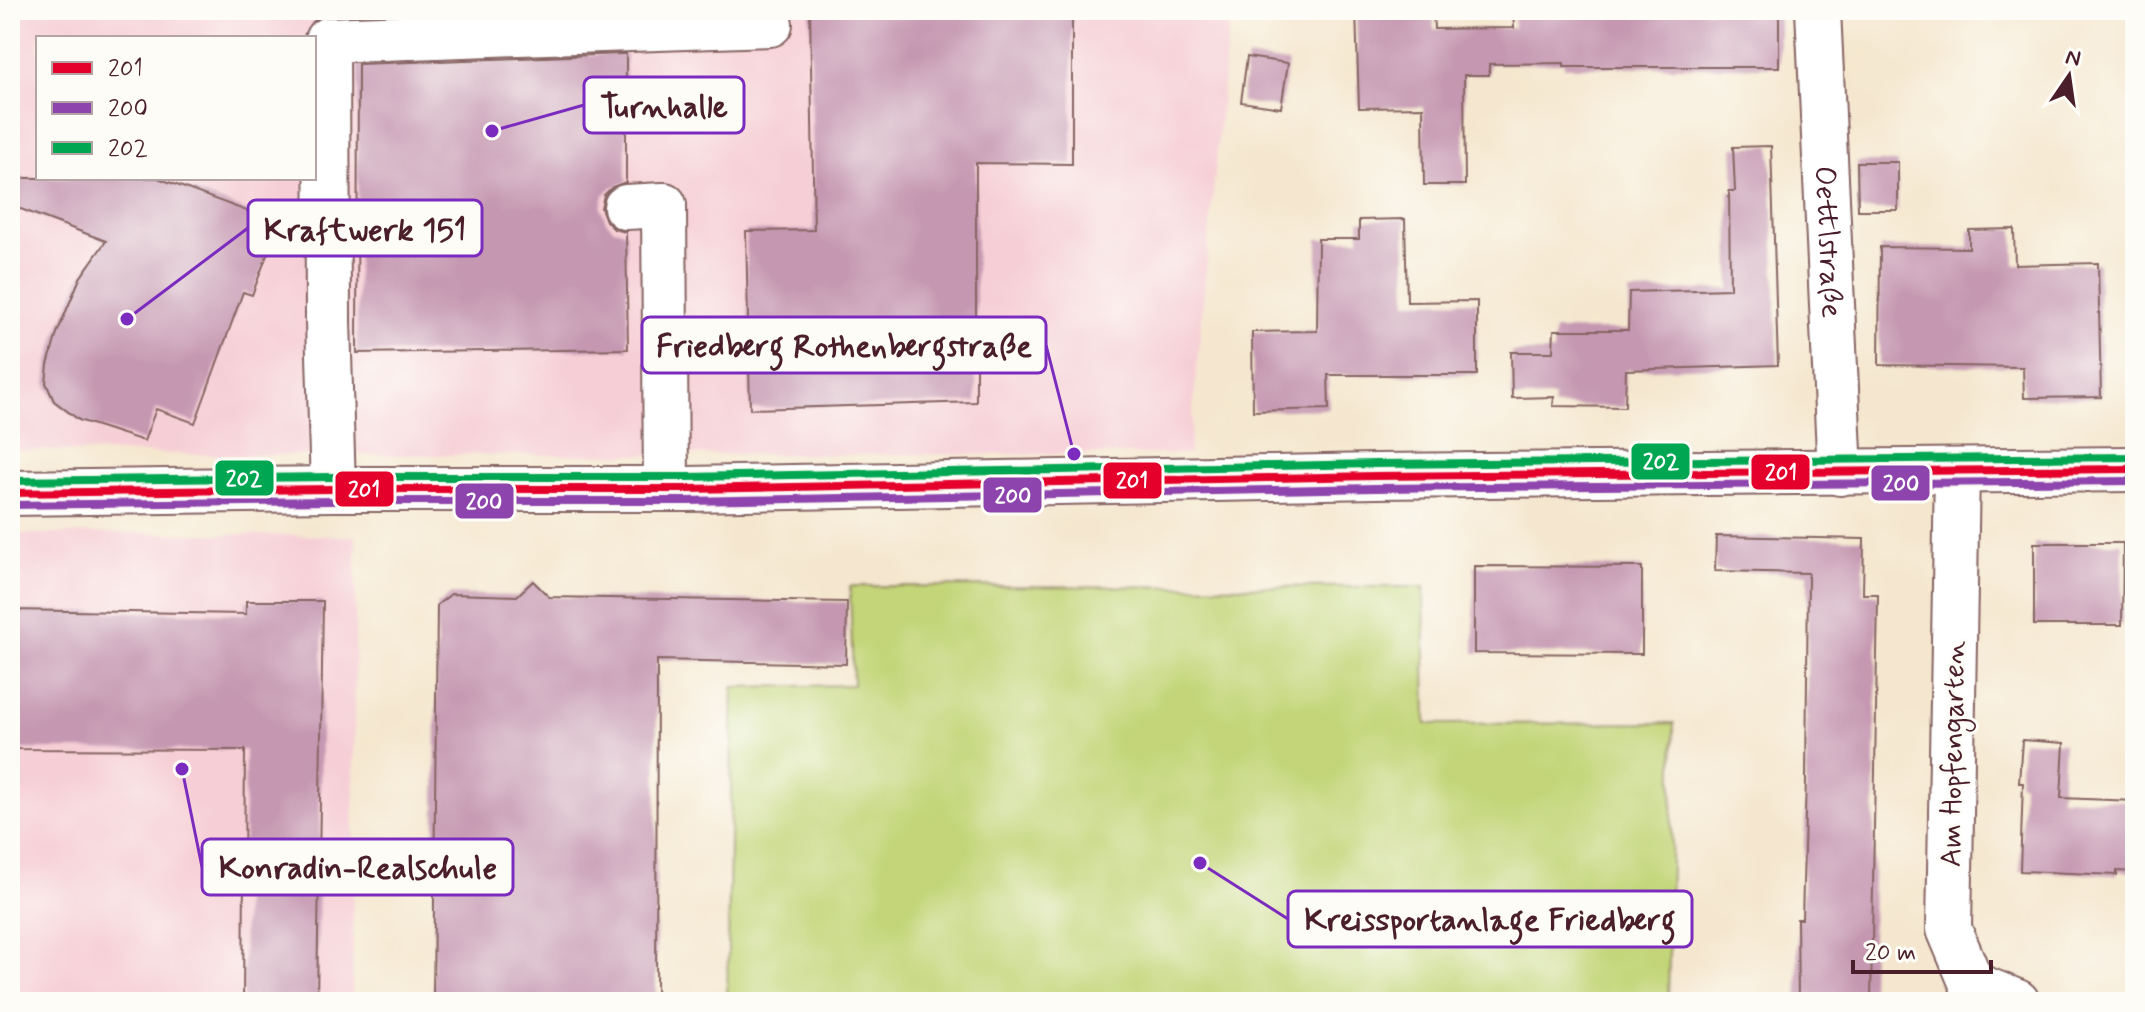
<svg xmlns="http://www.w3.org/2000/svg" width="2145" height="1012" viewBox="0 0 2145 1012" font-family="Mynerve,sans-serif">
<rect width="100%" height="100%" fill="#fdfcf7"/>
<filter id="ink" filterUnits="userSpaceOnUse"><feTurbulence type="fractalNoise" baseFrequency=".0125" numOctaves="2"/><feDisplacementMap in="SourceGraphic" scale="16" xChannelSelector="R" yChannelSelector="G"/><feConvolveMatrix kernelMatrix="1 2 1 2 8 2 1 2 1" color-interpolation-filters="sRGB"/></filter>
<filter id="wash" filterUnits="userSpaceOnUse"><feTurbulence type="fractalNoise" baseFrequency=".006" numOctaves="4" result="noise"/><feDisplacementMap in="SourceGraphic" scale="32" xChannelSelector="R" yChannelSelector="G"/><feGaussianBlur stdDeviation="1.8" result="paint"/><feColorMatrix in="noise" values="0 0 0 0 0 0 0 0 0 0 0 0 0 0 0 0 0 1.4 0 .05"/><feComposite in="paint" operator="in"/></filter>
<g filter="url(#wash)">
<rect width="100%" height="100%" fill="#f5e7cf"/>
<g fill="#f6cfd6" fill-rule="evenodd">
<path d="M 10,10 L 1230,10 L 1189,454 L 225,455 L 10,450 ZM 38,38 L 314,38 L 314,178 L 38,178 Z"/>
<path d="M 122,533 L 356,536 L 352,1002 L 10,1002 L 10,534 Z"/>
</g>
<path fill="#c3d578" stroke="#867a52" stroke-width="2" d="M 850,586 L 1424,587 L 1426,724 L 1674,723 L 1668,1002 L 727,1002 L 733,687 L 853,685 Z"/>
<g id="blocks">
<g fill="#c597b1">
<path d="M 810,10 L 1072,10 L 1072,164 L 976,163 L 976,402 L 750,409 L 746,231 L 814,230 Z"/>
<path d="M 1356,10 L 1433,10 L 1434,29 L 1514,28 L 1513,10 L 1779,10 L 1779,67 L 1564,67 L 1564,63 L 1489,64 L 1489,75 L 1464,75 L 1465,185 L 1424,185 L 1423,107 L 1359,108 Z"/>
<path d="M 621,54 L 626,54 L 626,182 L 612,187 L 604,195 L 601,208 L 606,221 L 614,229 L 626,232 L 628,349 L 357,353 L 358,64 Z"/>
<path d="M 1247,57 L 1288,63 L 1281,108 L 1241,102 Z"/>
<path d="M 1771,146 L 1778,365 L 1626,370 L 1625,407 L 1553,406 L 1554,397 L 1512,398 L 1511,352 L 1553,352 L 1554,330 L 1628,330 L 1629,292 L 1730,289 L 1729,191 L 1735,191 L 1733,147 Z"/>
<path d="M 1857,162 L 1898,162 L 1898,210 L 1858,210 Z"/>
<path d="M 10,178 L 158,178 L 279,223 L 252,295 L 243,292 L 195,423 L 156,409 L 144,441 L 79,420 L 54,401 L 46,383 L 48,365 L 57,333 L 80,278 L 106,241 L 10,205 Z"/>
<path d="M 1405,219 L 1407,302 L 1477,301 L 1477,375 L 1328,375 L 1329,409 L 1253,411 L 1252,332 L 1317,331 L 1318,239 L 1359,239 L 1359,220 Z"/>
<path d="M 2014,229 L 2015,265 L 2098,263 L 2101,397 L 2024,398 L 2023,367 L 1879,365 L 1880,247 L 1969,248 L 1969,230 Z"/>
<path d="M 1716,536 L 1864,539 L 1863,594 L 1878,594 L 1871,1002 L 1798,1002 L 1797,919 L 1802,919 L 1806,779 L 1808,573 L 1715,571 Z"/>
<path d="M 2034,543 L 2123,543 L 2122,625 L 2034,625 Z"/>
<path d="M 1474,566 L 1642,567 L 1642,654 L 1474,653 Z"/>
<path d="M 533,581 L 549,597 L 847,602 L 846,664 L 657,660 L 656,1002 L 433,1002 L 437,605 L 451,594 L 517,596 Z"/>
<path d="M 246,601 L 323,601 L 317,1002 L 243,1002 L 245,750 L 10,749 L 10,610 L 246,614 Z"/>
<path d="M 2022,740 L 2064,743 L 2061,798 L 2135,801 L 2135,872 L 2117,871 L 2117,875 L 2020,871 L 2023,783 L 2019,783 Z"/>
</g>
</g>
</g>
<g filter="url(#ink)">
<use href="#blocks" fill-opacity="0" stroke="#866564" stroke-width="2"/>
<g fill="none" stroke-linecap="round" stroke-linejoin="round">
<defs>
<g id="minor">
<path id="s1" d="M 1818,10 L 1840,473"/>
<path d="M 626,207 L 664,205 L 666,489"/>
<path d="M 1957,471 L 1949,929 L 1972,984 L 2017,1002"/>
<path d="M 333,489 L 328,321 L 327,40 L 770,24"/>
<path d="M 10,493 L 333,489 L 687,489 L 1375,476 L 2135,469"/>
</g>
</defs>
<use href="#minor" stroke="#866564" stroke-width="48"/>
<use href="#minor" stroke="#fff" stroke-width="44"/>
<defs>
<path id="bus-1" d="M 10,493 L 333,489 L 687,489 L 1375,476 L 2135,469"/>
<path id="bus-2" d="M 10,505 L 333,501 L 687,501 L 1375,488 L 2135,481"/>
<path id="bus-3" d="M 10,481 L 333,477 L 687,477 L 1375,464 L 2135,457"/>
</defs>
<use href="#bus-1" stroke="#fdfcf7" stroke-width="14"/>
<use href="#bus-2" stroke="#fdfcf7" stroke-width="14"/>
<use href="#bus-3" stroke="#fdfcf7" stroke-width="14"/>
<use href="#bus-1" stroke="#e4002b" stroke-width="8"/>
<use href="#bus-2" stroke="#8e44ad" stroke-width="8"/>
<use href="#bus-3" stroke="#00a651" stroke-width="8"/>
</g>
</g>
<g text-anchor="middle" stroke-width="6" stroke-linejoin="round" paint-order="stroke">
<g font-size="30" fill="#4a1f2b" stroke="#fdfcf7">
<text dy="10" stroke="none"><textPath href="#s1" startOffset="232">Oettlstraße</textPath></text>
<text transform="translate(1952 754) rotate(-89)" y="10">Am Hopfengarten</text>
</g>
</g>
<path fill="none" stroke="#7b2cbf" stroke-width="3" d="M492 131L584 105M127 319L248 228M1074 454L1046 345M182 769L202 867M1200 863L1288 919"/>
<g fill="#7b2cbf" stroke="#fdfcf7" stroke-width="3">
<circle cx="492" cy="131" r="8"/>
<circle cx="127" cy="319" r="8"/>
<circle cx="1074" cy="454" r="8"/>
<circle cx="182" cy="769" r="8"/>
<circle cx="1200" cy="863" r="8"/>
</g>
<g fill="#fdfcf7" stroke="#7b2cbf" stroke-width="3">
<rect x="584" y="77" width="160" height="56" rx="8"/>
<rect x="248" y="200" width="234" height="56" rx="8"/>
<rect x="642" y="317" width="404" height="56" rx="8"/>
<rect x="202" y="839" width="311" height="56" rx="8"/>
<rect x="1288" y="891" width="404" height="56" rx="8"/>
</g>
<g font-size="32" text-anchor="middle" font-weight="bold" fill="#4a1f2b">
<text x="664" y="117">Turnhalle</text>
<text x="365" y="240">Kraftwerk 151</text>
<text x="844" y="356">Friedberg Rothenbergstraße</text>
<text x="358" y="878">Konradin-Realschule</text>
<text x="1490" y="930">Kreissportanlage Friedberg</text>
</g>
<g stroke="#fdfcf7" stroke-width="3">
<rect x="1630" y="442" width="61" height="39" rx="8" fill="#00a651"/>
<rect x="1750" y="453" width="61" height="38" rx="8" fill="#e4002b"/>
<rect x="214" y="459" width="61" height="38" rx="8" fill="#00a651"/>
<rect x="1102" y="461" width="61" height="39" rx="8" fill="#e4002b"/>
<rect x="1870" y="464" width="61" height="38" rx="8" fill="#8e44ad"/>
<rect x="334" y="470" width="61" height="38" rx="8" fill="#e4002b"/>
<rect x="982" y="476" width="61" height="38" rx="8" fill="#8e44ad"/>
<rect x="454" y="482" width="61" height="38" rx="8" fill="#8e44ad"/>
</g>
<g font-size="22" text-anchor="middle" font-weight="bold" fill="#fff">
<text x="1661" y="469">202</text>
<text x="1781" y="480">201</text>
<text x="244" y="486">202</text>
<text x="1132" y="488">201</text>
<text x="1901" y="491">200</text>
<text x="364" y="497">201</text>
<text x="1013" y="503">200</text>
<text x="484" y="509">200</text>
</g>
<rect width="2145" height="1012" fill="none" stroke="#fdfcf7" stroke-width="40"/>
<rect x="36" y="36" width="280" height="144" fill="#fdfcf7" stroke="#b5a4a5" stroke-width="2"/>
<rect x="52" y="62" width="40" height="12" fill="#e4002b" stroke="#b5a4a5" stroke-width="2"/>
<text x="108" y="76" font-size="24" fill="#4a1f2b">201</text>
<rect x="52" y="102" width="40" height="12" fill="#8e44ad" stroke="#b5a4a5" stroke-width="2"/>
<text x="108" y="116" font-size="24" fill="#4a1f2b">200</text>
<rect x="52" y="142" width="40" height="12" fill="#00a651" stroke="#b5a4a5" stroke-width="2"/>
<text x="108" y="156" font-size="24" fill="#4a1f2b">202</text>
<g transform="translate(2069 76) rotate(13)" stroke="#fdfcf7" stroke-width="6" paint-order="stroke">
<path d="M0-6L14 30L0 20L-14 30Z" fill="#4a1f2b"/>
<text y="-12" font-size="22" font-weight="bold" text-anchor="middle" fill="#4a1f2b">N</text>
</g>
<path d="M1853 960v12h138v-12" fill="none" stroke="#4a1f2b" stroke-width="4"/>
<text x="1865" y="960" font-size="24" fill="#4a1f2b" stroke="#fdfcf7" stroke-width="6" paint-order="stroke">20 m</text>
</svg>
